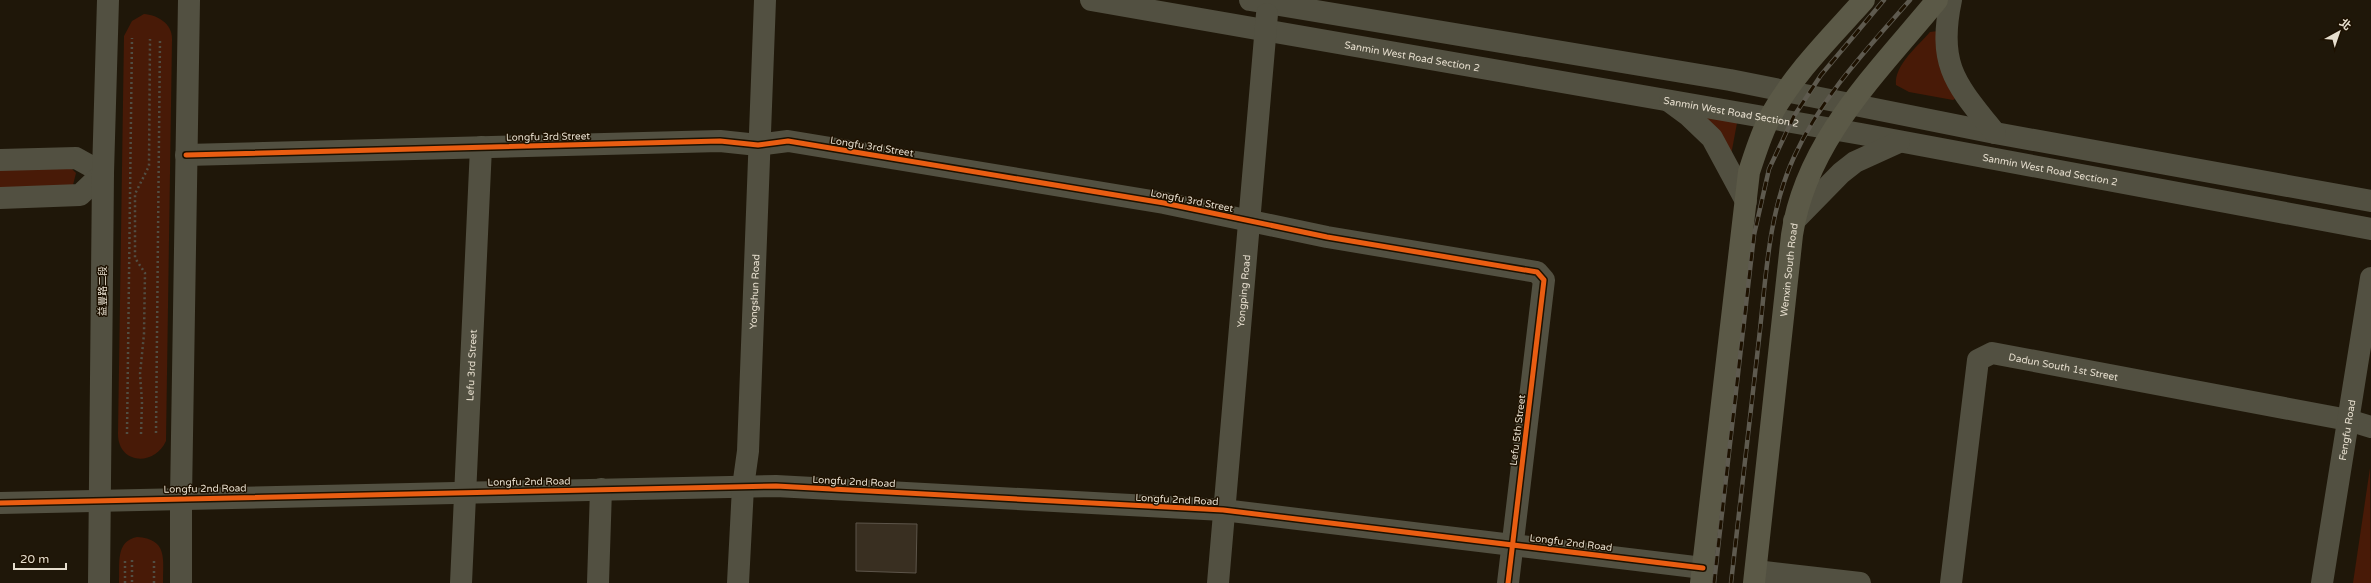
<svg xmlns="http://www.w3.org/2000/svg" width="2371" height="583" viewBox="0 0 2371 583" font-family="'Varela Round','Noto Sans TC',sans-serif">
<rect width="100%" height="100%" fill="#1f1709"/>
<g fill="#481a07">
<path d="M 144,14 C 157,15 172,23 172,39 L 166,441 C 154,467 118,464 118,434 L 124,36 L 132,21 Z"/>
<path d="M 1938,31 L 1956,98 L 1953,100 L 1909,92 L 1896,85 C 1894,65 1918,46 1930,32 Z"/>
<path d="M 1703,118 L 1732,118 L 1737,123 L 1731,155 Z"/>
<path d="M 67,164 L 76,173 L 73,185 L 0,190 L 0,166 Z"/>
<path d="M 2370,468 L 2371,583 L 2353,583 Z"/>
<path d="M 137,537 C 168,539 163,559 163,583 L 119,583 C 120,565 115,541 137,537 Z"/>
</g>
<path fill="#392f21" stroke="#5d554a" d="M 856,523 L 917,524 L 916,573 L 856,571 Z"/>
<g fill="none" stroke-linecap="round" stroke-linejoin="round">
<g stroke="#524e43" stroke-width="2.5" stroke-dasharray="2 3" stroke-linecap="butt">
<path d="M 156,433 L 160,39"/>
<path d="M 127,434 L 132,38"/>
<path d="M 141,434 L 142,402 L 140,374 L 144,334 L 145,273 L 135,258 L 135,194 L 149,166 L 150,39"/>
<path d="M 132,560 L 132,583"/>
<path d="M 125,583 L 125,560"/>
<path d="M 154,583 L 154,561"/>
</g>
<g stroke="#525041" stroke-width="22">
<path id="s1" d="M 1091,0 L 1861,134 L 2371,229"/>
<path d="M 1250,0 L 1730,80 L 1995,133 L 2371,201"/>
<path d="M 1951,0 C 1937,66 1956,84 1995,133"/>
<path d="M 1670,102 L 1689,116 L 1712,138 L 1746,201"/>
<path d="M 186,155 L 720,141 L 758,145 L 788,141 L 1164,203 L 1327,237 L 1537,272 L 1544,280 L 1508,583"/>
<path d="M 0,160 L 76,158 L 103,173"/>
<path d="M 0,198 L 80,195 L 103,173"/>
<path d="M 1794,221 L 1841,173 L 1855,162 L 1899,142"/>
<path d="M 0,503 L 776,486 L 1223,510 L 1703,568"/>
<path d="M 1756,571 L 1860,583"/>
<path d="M 99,583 L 103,173 L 108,0"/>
<path d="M 181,583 L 181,498 L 189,0"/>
<path id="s2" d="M 461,583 L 481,147"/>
<path d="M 598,583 L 601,489"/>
<path id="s3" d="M 738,583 L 743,487 L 748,451 L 765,0"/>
<path id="s4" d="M 1218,583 L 1267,14"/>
<path id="s5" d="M 1951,583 L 1978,360 L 1992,353 L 2348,420 L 2371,427"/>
<path id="s6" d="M 2322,583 L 2371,278"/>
</g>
<g stroke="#5b5947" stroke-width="22">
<path d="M 1701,583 L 1749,172 C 1755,154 1761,134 1770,117 C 1794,73 1831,37 1864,0"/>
<path id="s7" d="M 1754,583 L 1792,235 C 1806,140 1879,71 1937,0"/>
</g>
<defs>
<g id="rail">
<path d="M 1714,583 L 1754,235 L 1769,169 L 1794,116 L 1821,75 L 1884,0"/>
<path d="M 1731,583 C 1740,502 1750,420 1759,339 C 1766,278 1768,213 1794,157 C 1822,96 1867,49 1910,0"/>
</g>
</defs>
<use href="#rail" stroke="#5e5a4f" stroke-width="4.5"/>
<use href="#rail" stroke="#1d1100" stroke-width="3" stroke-dasharray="9" stroke-linecap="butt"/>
<defs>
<g id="cycleway">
<path d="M 186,155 L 720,141 L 758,145 L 788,141 L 1164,203 L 1327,237 L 1537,272 L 1544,280 L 1508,583"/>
<path d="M 0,503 L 776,486 L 1223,510 L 1703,568"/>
</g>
</defs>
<use href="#cycleway" stroke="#1d1100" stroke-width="8"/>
<use href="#cycleway" stroke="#e95d12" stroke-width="5"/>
</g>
<g text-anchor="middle" stroke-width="3" stroke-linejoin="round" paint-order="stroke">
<g font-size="10" fill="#e6dece" stroke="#1d1100">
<text dy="4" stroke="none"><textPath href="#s1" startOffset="326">Sanmin West Road Section 2</textPath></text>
<text dy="4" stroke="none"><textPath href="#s1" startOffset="650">Sanmin West Road Section 2</textPath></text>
<text transform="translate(548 136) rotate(-1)" y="4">Longfu 3rd Street</text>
<text transform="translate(872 146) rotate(9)" y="4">Longfu 3rd Street</text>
<text dy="4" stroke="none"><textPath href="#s1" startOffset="974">Sanmin West Road Section 2</textPath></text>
<text transform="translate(1192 200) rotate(11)" y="4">Longfu 3rd Street</text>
<text dy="4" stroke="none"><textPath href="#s7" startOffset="315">Wenxin South Road</textPath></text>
<text transform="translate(102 291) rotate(-90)" y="4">益豐路二段</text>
<text dy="4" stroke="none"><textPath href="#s4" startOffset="293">Yongping Road</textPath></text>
<text dy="4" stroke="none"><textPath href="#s3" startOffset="292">Yongshun Road</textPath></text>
<text dy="4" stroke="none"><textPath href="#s2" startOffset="218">Lefu 3rd Street</textPath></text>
<text dy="4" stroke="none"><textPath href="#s5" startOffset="313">Dadun South 1st Street</textPath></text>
<text transform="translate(1517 430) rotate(-83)" y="4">Lefu 5th Street</text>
<text dy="4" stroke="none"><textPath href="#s6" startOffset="155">Fengfu Road</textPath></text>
<text transform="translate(529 481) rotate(-1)" y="4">Longfu 2nd Road</text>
<text transform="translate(854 481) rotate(3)" y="4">Longfu 2nd Road</text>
<text transform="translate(205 488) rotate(-1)" y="4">Longfu 2nd Road</text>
<text transform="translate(1177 499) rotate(3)" y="4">Longfu 2nd Road</text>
<text transform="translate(1571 542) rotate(7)" y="4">Longfu 2nd Road</text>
</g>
</g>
<g transform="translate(2339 32) rotate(40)" stroke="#1d1100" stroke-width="3" paint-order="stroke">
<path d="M0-3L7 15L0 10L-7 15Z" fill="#e6dece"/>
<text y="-6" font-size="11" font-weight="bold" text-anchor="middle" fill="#e6dece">北</text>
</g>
<path d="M14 563v6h52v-6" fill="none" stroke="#e6dece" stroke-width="2"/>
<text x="20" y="563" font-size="12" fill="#e6dece" stroke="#1d1100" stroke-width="3" paint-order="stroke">20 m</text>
</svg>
